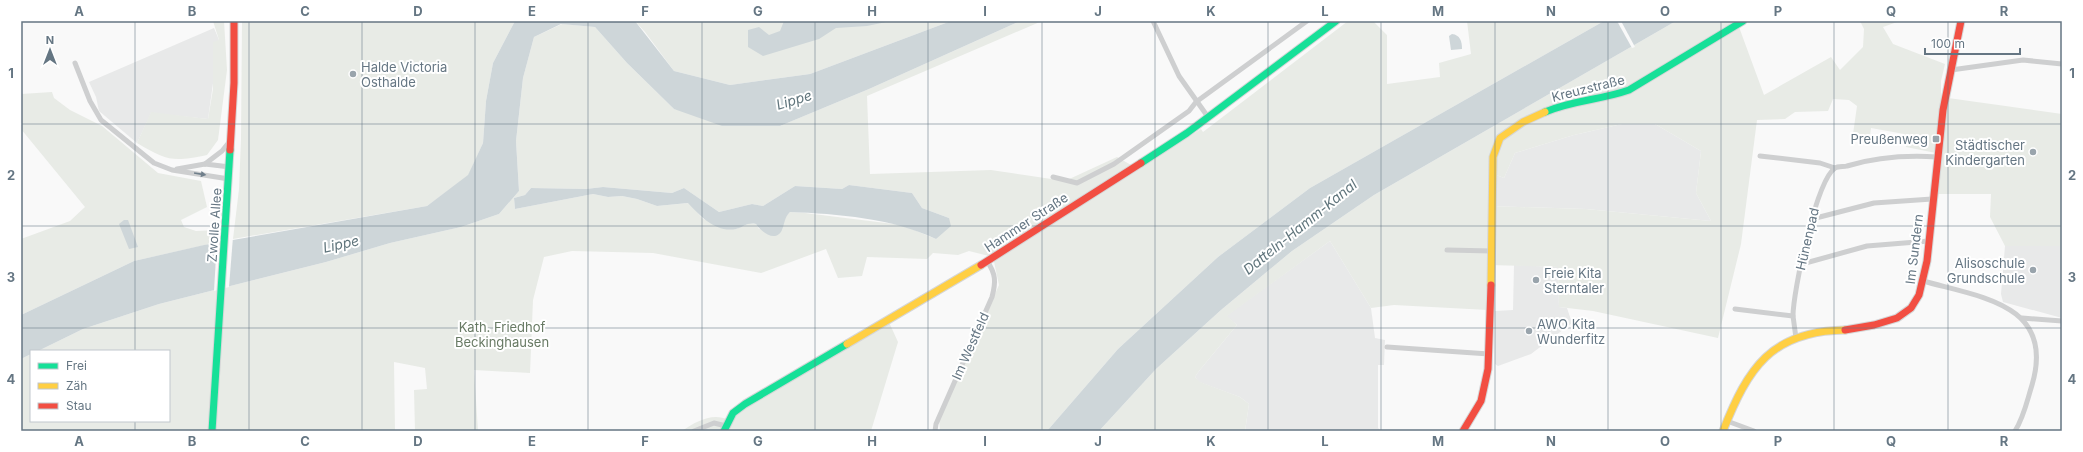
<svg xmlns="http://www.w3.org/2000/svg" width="2083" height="452" viewBox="0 0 2083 452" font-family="Inter,sans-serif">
<rect width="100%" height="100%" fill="#f9f9f9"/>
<g fill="#e8e9e9">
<path d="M 214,28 L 219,40 L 208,119 L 151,113 L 137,143 L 99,111 L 96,97 L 89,82 Z"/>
<path d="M 1622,124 L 1655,124 L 1701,151 L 1696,193 L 1711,221 L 1586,209 L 1490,206 L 1496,175 L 1504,178 L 1515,153 L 1574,135 Z"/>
<path d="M 1330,241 L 1371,308 L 1375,338 L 1385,340 L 1384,365 L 1378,365 L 1378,428 L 1381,431 L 1245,431 L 1249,404 L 1240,397 L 1199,382 L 1195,377 L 1199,371 L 1237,325 L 1226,316 Z"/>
<path d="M 2005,246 L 2062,246 L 2062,318 L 2003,302 L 2001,294 Z"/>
<path d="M 1514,265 L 1558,267 L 1559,307 L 1567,308 L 1572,323 L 1531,354 L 1498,366 L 1495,364 L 1495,311 L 1513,310 Z"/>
</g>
<g fill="#e8ebe6" fill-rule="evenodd">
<path d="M 213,21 L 224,21 L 227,70 L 218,140 L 207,155 C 173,162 167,161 137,143 L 151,112 L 208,119 L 213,89 L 213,42 L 219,40 Z"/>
<path d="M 242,21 L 515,21 L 493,63 L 486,101 L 483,143 L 468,176 L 427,206 L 233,239 L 239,189 L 241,139 Z"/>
<path d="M 635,21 L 951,21 L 810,74 L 730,85 L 674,71 L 645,32 Z"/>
<path d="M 1020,21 L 1042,21 L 867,96 L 870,174 L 991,170 L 1065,181 L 1117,157 L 1138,169 L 1201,129 L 1203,132 L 1348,21 L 1373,21 L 1387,35 L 1387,84 L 1440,77 L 1439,63 L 1471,54 L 1467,21 L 1604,21 L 1310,188 L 1218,257 L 1118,349 L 1047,431 L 940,431 L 939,419 L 999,285 L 993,257 L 969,251 L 958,255 L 933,253 L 927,259 L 867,257 L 862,276 L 838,278 L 826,249 L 761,273 L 653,253 L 572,251 L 544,257 L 533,300 L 530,373 L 474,370 L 478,431 L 415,431 L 414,390 L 427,389 L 425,368 L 394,362 L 395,431 L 21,431 L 21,359 L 31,354 L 31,421 L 169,421 L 169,351 L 38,351 L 83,329 L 159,304 L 326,262 L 390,243 L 461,227 L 499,214 L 519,191 L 516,141 L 523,78 L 534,37 L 562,24 L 595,27 L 627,63 L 674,109 L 780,126 L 869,89 ZM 849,185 L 912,193 L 922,208 L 949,218 L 936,239 L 902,225 L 805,213 L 790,212 L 785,217 L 782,230 L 759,229 L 756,224 L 750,223 L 736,229 L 703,219 L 689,203 L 657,206 L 637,199 L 622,196 L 608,197 L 593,194 L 515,209 L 514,198 L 525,195 L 531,188 L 586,189 L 603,187 L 672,193 L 684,188 L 719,212 L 752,204 L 763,206 L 795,186 L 842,189 Z"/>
<path d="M 1676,21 L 1749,21 L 1739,27 L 1764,95 L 1831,57 L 1840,70 L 1863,47 L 1864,29 L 1860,21 L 1900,21 L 1883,27 L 1893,44 L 1945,64 L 1941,81 L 1941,97 L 2062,114 L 2062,246 L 2005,246 L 1990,217 L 1991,194 L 1934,194 L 1941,154 L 1906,147 L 1904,134 L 1871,128 L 1870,136 L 1853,134 L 1857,106 L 1849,100 L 1833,99 L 1828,111 L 1795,112 L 1785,119 L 1757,120 L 1741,244 L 1718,338 L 1593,311 L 1559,307 L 1558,267 L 1489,265 L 1488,310 L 1394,305 L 1371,308 L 1330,241 L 1227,316 L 1237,325 L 1199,371 L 1195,377 L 1200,382 L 1240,397 L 1249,404 L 1245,431 L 1099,431 L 1156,369 L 1221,310 L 1292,251 L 1374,195 ZM 1622,124 L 1655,124 L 1701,151 L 1696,193 L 1711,221 L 1586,209 L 1490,206 L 1496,175 L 1504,178 L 1515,153 L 1574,135 Z"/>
<path d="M 52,92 L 54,98 L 70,110 L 102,126 L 158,173 L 201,181 L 207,207 L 181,220 L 184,227 L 196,231 L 217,230 L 214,243 L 134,261 L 21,315 L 21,239 L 70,221 L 85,207 L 21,129 L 21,94 Z"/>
<path d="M 888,320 L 898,342 L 871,431 L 682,431 C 695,422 713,412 728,420 L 733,413 Z"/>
</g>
<g fill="#ced6d9">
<path d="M 515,21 L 635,21 L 674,71 L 730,85 L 810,74 L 951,21 L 1020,21 L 869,89 L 780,126 L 722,126 L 674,109 L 627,63 L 595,27 L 561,24 L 534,37 L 523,78 L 516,141 L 519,191 L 499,214 L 461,227 L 390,243 L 326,262 L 159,304 L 83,329 L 38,351 L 31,351 L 31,354 L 21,359 L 21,315 L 134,261 L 204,245 L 427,206 L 468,175 L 483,143 L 486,101 L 493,63 Z"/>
<path d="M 784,21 L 891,21 L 867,26 L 836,28 L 819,39 L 763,56 L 748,47 L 748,30 L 759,27 L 769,35 L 780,31 Z"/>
<path d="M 1604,21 L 1676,21 L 1374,195 L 1292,251 L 1221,310 L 1156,369 L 1099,431 L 1047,431 L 1118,349 L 1218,257 L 1310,188 Z"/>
<path d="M 1452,34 C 1460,35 1462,41 1462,49 L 1451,50 L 1449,36 Z"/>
<path d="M 849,185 L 912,193 L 922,208 L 949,218 L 951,226 L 936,239 C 892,218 838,214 790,212 C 784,218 785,223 782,230 C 776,243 761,232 756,224 C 747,222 744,227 736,229 C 716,233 700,216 688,203 L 657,206 L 637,199 L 622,196 L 608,197 L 593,194 L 515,209 L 514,198 L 525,195 L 531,188 L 586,189 L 603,187 L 672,193 L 684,188 L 719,212 L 752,204 L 763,206 L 795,186 L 842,189 Z"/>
<path d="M 124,220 L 128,220 L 138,247 L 129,249 L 119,224 Z"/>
</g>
<g fill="#f9f9f9">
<path d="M 1617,21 L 1621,21 L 1635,47 L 1632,48 Z"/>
<path d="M 233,237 L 229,287 L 214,291 L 217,240 Z"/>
</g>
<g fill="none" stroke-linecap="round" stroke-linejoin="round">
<defs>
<g id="fast">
<path d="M 1545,112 C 1573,100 1601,100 1629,90 L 1743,21"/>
<path d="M 1141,163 L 1187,133 L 1336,21"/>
<path d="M 212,431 L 230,150"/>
<path d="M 724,431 L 733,413 L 745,404 L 847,344"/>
</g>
<g id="slow">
<path d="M 1491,285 L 1493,157 L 1500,138 L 1523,122 L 1545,112"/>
<path d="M 847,344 L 981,265"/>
<path d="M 1723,431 C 1748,368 1771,331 1845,330"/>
</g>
<g id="jam">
<path d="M 230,150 L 234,83 L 234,21"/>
<path d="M 981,265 L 1141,163"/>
<path d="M 1845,330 L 1874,325 L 1897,318 L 1911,308 L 1919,295 L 1927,261 L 1943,110 L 1961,21"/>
<path d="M 1463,431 L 1481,401 L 1488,369 L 1491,285"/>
</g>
</defs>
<use href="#fast" stroke="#d5d6d7" stroke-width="9"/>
<use href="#slow" stroke="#d5d6d7" stroke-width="9"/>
<use href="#jam" stroke="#d5d6d7" stroke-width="9"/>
<g stroke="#cecfd0" stroke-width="5">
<path d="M 1153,21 L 1179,76 L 1208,117"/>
<path d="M 75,63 L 90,101 L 101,120 L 154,163 L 172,170 L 229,179"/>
<path d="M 1951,70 L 2023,60 L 2062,64"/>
<path d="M 1760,156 L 1820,163 L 1835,168"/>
<path d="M 205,164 L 222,151 L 230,141"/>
<path d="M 177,169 L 205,164 L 230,167"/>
<path d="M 1053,177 L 1077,183 L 1114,164 L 1189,111 L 1196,102 L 1307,21"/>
<path d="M 1812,219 L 1874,203 L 1932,199"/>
<path d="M 1447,250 L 1492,251"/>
<path d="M 1802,264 L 1867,246 L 1929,241"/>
<path d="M 1923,281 C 1980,297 2056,304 2032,385 C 2027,401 2024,417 2015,431"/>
<path d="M 1735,309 L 1793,316"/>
<path d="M 2022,318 L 2062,321"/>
<path d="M 1796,338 C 1795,331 1794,323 1793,316 C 1793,292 1816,181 1835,168 C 1838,166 1844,167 1847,166 C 1877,157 1906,155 1937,157"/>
<path d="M 1387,347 L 1489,354"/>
<path d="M 1727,421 L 1754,431"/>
<path d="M 694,431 L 714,423 L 726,426"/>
<path d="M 935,431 L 936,424 L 992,297 C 996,282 996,274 987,261"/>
</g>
<use href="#fast" stroke="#16e098" stroke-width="7"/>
<use href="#slow" stroke="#ffcf43" stroke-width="7"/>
<use href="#jam" stroke="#f24e42" stroke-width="7"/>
</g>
<defs><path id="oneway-solid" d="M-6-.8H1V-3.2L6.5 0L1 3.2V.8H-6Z"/></defs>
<use fill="#707f8b" href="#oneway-solid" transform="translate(200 174) rotate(9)"/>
<path fill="none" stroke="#657683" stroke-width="1" stroke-opacity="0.55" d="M 135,21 L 135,351M 249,21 L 249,431M 362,21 L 362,431M 475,21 L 475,431M 588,21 L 588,431M 702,21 L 702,431M 815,21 L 815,431M 928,21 L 928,431M 1042,21 L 1042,431M 1155,21 L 1155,431M 1268,21 L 1268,431M 1381,21 L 1381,431M 1495,21 L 1495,431M 1608,21 L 1608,431M 1721,21 L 1721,431M 1834,21 L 1834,431M 1948,21 L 1948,431M 21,124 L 2062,124M 21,226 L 2062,226M 21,328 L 2062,328M 135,421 L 135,431"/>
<g fill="#99a4ac" stroke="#fff" stroke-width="1.5">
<circle cx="353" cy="74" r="4"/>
<rect x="1932" y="135" width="8" height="8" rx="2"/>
<circle cx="2033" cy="152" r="4"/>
<circle cx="2033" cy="270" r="4"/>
<circle cx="1536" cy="280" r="4"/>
<circle cx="1529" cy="331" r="4"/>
</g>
<g text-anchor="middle" stroke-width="4" stroke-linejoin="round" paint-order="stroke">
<g font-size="13" fill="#657683" stroke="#fff" text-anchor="start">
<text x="361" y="72">Halde Victoria<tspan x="361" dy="15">Osthalde</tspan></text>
<text x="1928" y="144" text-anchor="end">Preußenweg</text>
<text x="2025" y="150" text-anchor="end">Städtischer<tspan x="2025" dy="15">Kindergarten</tspan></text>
<text x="2025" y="268" text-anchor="end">Alisoschule<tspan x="2025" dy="15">Grundschule</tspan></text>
<text x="1544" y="278">Freie Kita<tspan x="1544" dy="15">Sterntaler</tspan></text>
<text x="1537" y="329">AWO Kita<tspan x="1537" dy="15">Wunderfitz</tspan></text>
</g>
<g font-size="13" fill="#657683" stroke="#fff">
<text transform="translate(1588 88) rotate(-14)" y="5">Kreuzstraße</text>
<text transform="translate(1026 222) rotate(-33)" y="5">Hammer Straße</text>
<text transform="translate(214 225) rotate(-86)" y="5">Zwolle Allee</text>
<text transform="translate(1807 239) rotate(-77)" y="5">Hünenpad</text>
<text transform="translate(1914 249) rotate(-83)" y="5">Im Sundern</text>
<text transform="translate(970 346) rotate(-66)" y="5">Im Westfeld</text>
</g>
<g font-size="13" fill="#687a64" stroke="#fff">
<text x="502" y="332">Kath. Friedhof<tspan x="502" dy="15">Beckinghausen</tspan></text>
</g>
<g font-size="14" font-style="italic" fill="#60757c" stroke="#fff">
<text transform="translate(794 100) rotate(-17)" y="5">Lippe</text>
<text transform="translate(1300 227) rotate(-39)" y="5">Datteln-Hamm-Kanal</text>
<text transform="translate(341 244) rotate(-12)" y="5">Lippe</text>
</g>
</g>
<rect width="2083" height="452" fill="none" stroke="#ffffff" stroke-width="44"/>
<rect x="30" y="350" width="140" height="72" fill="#ffffff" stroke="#c1c8cd"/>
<rect x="38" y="363" width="20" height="6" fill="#16e098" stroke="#c1c8cd"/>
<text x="66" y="370" font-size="12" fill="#657683">Frei</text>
<rect x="38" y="383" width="20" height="6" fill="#ffcf43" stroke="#c1c8cd"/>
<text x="66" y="390" font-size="12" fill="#657683">Zäh</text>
<rect x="38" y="403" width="20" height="6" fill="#f24e42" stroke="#c1c8cd"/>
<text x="66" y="410" font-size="12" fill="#657683">Stau</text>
<g transform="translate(50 50)" stroke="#ffffff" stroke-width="3" paint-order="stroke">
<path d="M0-3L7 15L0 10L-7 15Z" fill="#657683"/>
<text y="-6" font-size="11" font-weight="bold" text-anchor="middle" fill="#657683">N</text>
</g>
<path d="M1925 48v6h95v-6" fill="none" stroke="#657683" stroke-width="2"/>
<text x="1931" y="48" font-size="12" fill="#657683" stroke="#ffffff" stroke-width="3" paint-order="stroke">100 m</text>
<rect x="22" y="22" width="2039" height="408" fill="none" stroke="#657683" stroke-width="1.5"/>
<g font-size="13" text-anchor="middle" font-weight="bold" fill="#657683">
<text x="79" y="16">A</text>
<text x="192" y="16">B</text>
<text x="305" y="16">C</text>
<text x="418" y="16">D</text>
<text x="532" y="16">E</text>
<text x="645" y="16">F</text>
<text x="758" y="16">G</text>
<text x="872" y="16">H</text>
<text x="985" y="16">I</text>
<text x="1098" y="16">J</text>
<text x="1211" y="16">K</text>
<text x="1325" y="16">L</text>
<text x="1438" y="16">M</text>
<text x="1551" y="16">N</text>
<text x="1665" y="16">O</text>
<text x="1778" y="16">P</text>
<text x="1891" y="16">Q</text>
<text x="2004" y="16">R</text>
<text x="11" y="78">1</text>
<text x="2072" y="78">1</text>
<text x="11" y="180">2</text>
<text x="2072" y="180">2</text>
<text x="11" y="282">3</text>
<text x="2072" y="282">3</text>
<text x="11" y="384">4</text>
<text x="2072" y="384">4</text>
<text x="79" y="446">A</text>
<text x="192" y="446">B</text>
<text x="305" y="446">C</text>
<text x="418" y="446">D</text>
<text x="532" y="446">E</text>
<text x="645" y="446">F</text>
<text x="758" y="446">G</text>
<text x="872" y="446">H</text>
<text x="985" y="446">I</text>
<text x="1098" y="446">J</text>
<text x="1211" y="446">K</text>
<text x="1325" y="446">L</text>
<text x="1438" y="446">M</text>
<text x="1551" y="446">N</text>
<text x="1665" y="446">O</text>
<text x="1778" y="446">P</text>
<text x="1891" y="446">Q</text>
<text x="2004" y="446">R</text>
</g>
</svg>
